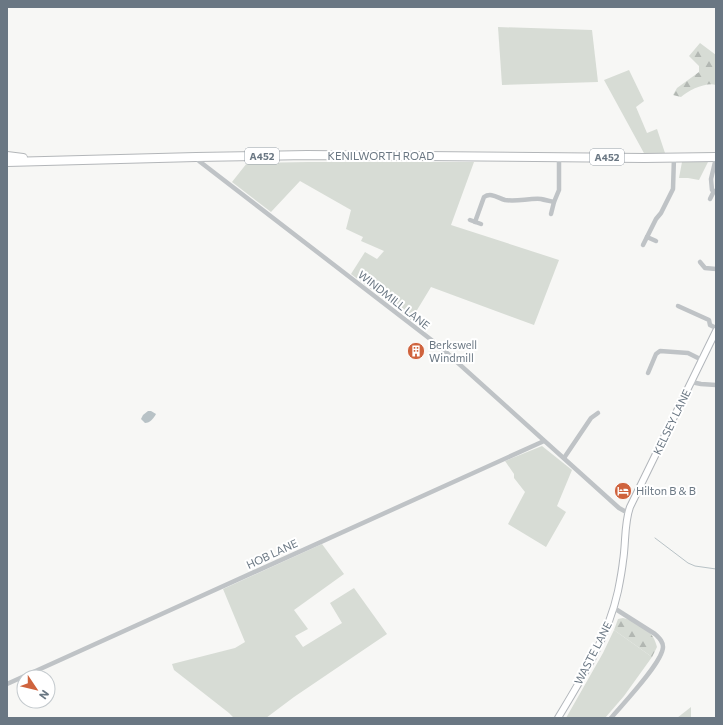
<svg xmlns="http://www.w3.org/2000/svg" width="723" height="725" viewBox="0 0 723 725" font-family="Commissioner,sans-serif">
<defs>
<pattern id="forest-firs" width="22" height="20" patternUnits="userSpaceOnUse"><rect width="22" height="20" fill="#d7dcd5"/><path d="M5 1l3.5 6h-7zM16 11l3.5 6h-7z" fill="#b2b7b2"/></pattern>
</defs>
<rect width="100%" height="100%" fill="#f7f7f5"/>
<g fill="#d7dcd5">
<path d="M 498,27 L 592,30 L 598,82 L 502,85 Z"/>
<path d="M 629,70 L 644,101 L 636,107 L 647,133 L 657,129 L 665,153 L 645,155 L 604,80 Z"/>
<path d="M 686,160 L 709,160 L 699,180 L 688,178 L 679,178 L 682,162 Z"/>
<path d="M 308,162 L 474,162 L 451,225 L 559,260 L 534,325 L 431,287 L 411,320 L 351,274 L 365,252 L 377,259 L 384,251 L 361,241 L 363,237 L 346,229 L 351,210 L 300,181 L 271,212 L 232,182 L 247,163 Z"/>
<path d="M 542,446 L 572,470 L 557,506 L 566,512 L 546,547 L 508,524 L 525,492 L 514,478 L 514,474 L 505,461 Z"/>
<path d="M 322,544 L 344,574 L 294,610 L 308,629 L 295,636 L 303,647 L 342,623 L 330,603 L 354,588 L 387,634 L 294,697 L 266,718 L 234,718 L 229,713 L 174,670 L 172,664 L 235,648 L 245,642 L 223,589 Z"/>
<path d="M 614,630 L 652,657 L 624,696 L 605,718 L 566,718 L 603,653 Z"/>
<path d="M 691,707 L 691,718 L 677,718 Z"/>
</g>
<g fill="url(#forest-firs)">
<path d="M 700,43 L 716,55 L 716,85 C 706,82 689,90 681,97 L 673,95 L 677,88 L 699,72 L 699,66 L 689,56 Z"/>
<path d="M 623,618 C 633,620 648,628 653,637 C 655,640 656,644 657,647 L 652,657 L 614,630 L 618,619 Z"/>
</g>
<path fill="#b8c2c6" d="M 148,411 L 151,411 L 156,414 C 154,418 150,423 145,423 L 141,419 L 143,415 Z"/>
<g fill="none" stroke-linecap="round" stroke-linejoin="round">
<path stroke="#b8c2c6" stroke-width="1" d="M 655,538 L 688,563 L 695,566 L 716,569"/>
<defs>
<path id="secondary" d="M 558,718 C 582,678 608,637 618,591 C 620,581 622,571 623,561 C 626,543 624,524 630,507 L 716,331"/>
<g id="highway">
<path d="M 7,156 L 23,158"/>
<path d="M 7,162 L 196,157 L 307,155 L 644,158 L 716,157"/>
</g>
</defs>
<use href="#secondary" stroke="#b2b6bb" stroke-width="8"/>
<use href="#highway" stroke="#b3b6b9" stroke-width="10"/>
<g stroke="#bfc3c6" stroke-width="4.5">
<path d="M 196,157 L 199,161 L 438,345 L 619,508 L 628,513"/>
<path d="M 716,158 L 711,179 L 712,190 L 716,192"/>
<path d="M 710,199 L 714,191"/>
<path d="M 551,214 L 554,202"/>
<path d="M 470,220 L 481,224"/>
<path d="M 475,222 L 484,197 C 491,192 498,198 505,200 C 517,202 529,198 541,199 C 545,200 550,201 554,202 L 559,190 L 559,157"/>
<path d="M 647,237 L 656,241"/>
<path d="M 643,245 L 656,219 L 661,213 L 673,189 L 674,157"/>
<path d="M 700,262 L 705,268 L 716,269"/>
<path d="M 678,306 L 709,320 L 710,325 L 716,328"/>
<path d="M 648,373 L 656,354 L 660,351 L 688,353 L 702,360"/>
<path d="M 691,382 L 701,384 L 716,385"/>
<path d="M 564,458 L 591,418 L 598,413"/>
<path d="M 7,684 L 544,441"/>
<path d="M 611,718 C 622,705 663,662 663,647 C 663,641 659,638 655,634 L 614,608"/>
</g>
<use href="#secondary" stroke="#fff" stroke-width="6"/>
<use href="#highway" stroke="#fff" stroke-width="8"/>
</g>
<defs>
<symbol id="building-disc" viewBox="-11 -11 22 22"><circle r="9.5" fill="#cf633d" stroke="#fff"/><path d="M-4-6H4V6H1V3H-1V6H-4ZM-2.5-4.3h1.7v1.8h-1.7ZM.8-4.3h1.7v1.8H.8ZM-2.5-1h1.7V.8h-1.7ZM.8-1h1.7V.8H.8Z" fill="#fff"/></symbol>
<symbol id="hotel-disc" viewBox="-11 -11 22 22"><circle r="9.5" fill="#cf633d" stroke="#fff"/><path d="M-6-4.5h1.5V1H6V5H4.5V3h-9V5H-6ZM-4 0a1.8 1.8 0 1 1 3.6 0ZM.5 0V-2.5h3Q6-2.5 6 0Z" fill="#fff"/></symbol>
</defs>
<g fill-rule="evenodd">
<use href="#building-disc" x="406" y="341" width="20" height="20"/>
<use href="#hotel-disc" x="613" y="481" width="20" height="20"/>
</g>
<g text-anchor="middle" stroke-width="4" stroke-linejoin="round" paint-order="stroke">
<g fill="#fff" stroke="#97a0a8" stroke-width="1">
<rect x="245" y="148" width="34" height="16" rx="3"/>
<rect x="590" y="149" width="34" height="16" rx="3"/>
</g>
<g font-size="10" font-weight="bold" fill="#6a7783">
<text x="262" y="160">A452</text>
<text x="607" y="161">A452</text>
</g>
<g font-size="11" fill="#6a7783" stroke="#fff">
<text x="381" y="160">KENILWORTH ROAD</text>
<text transform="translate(394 300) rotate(38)" y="4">WINDMILL LANE</text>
<text transform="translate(672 422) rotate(-64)" y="4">KELSEY LANE</text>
<text transform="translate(272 554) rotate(-25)" y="4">HOB LANE</text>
<text transform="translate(593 653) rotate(-63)" y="4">WASTE LANE</text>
</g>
<g font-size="11" fill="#6a7783" stroke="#fff" text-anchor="start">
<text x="429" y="349">Berkswell<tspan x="429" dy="13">Windmill</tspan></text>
<text x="636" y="495">Hilton B &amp; B</text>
</g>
</g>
<rect width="723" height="725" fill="none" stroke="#6a7783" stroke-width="16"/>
<g transform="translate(36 689) rotate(125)"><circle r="19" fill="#ffffff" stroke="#c3c9cd"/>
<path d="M0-3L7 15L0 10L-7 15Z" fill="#cf633d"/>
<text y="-6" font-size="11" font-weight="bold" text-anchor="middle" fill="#6a7783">N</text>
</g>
</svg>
